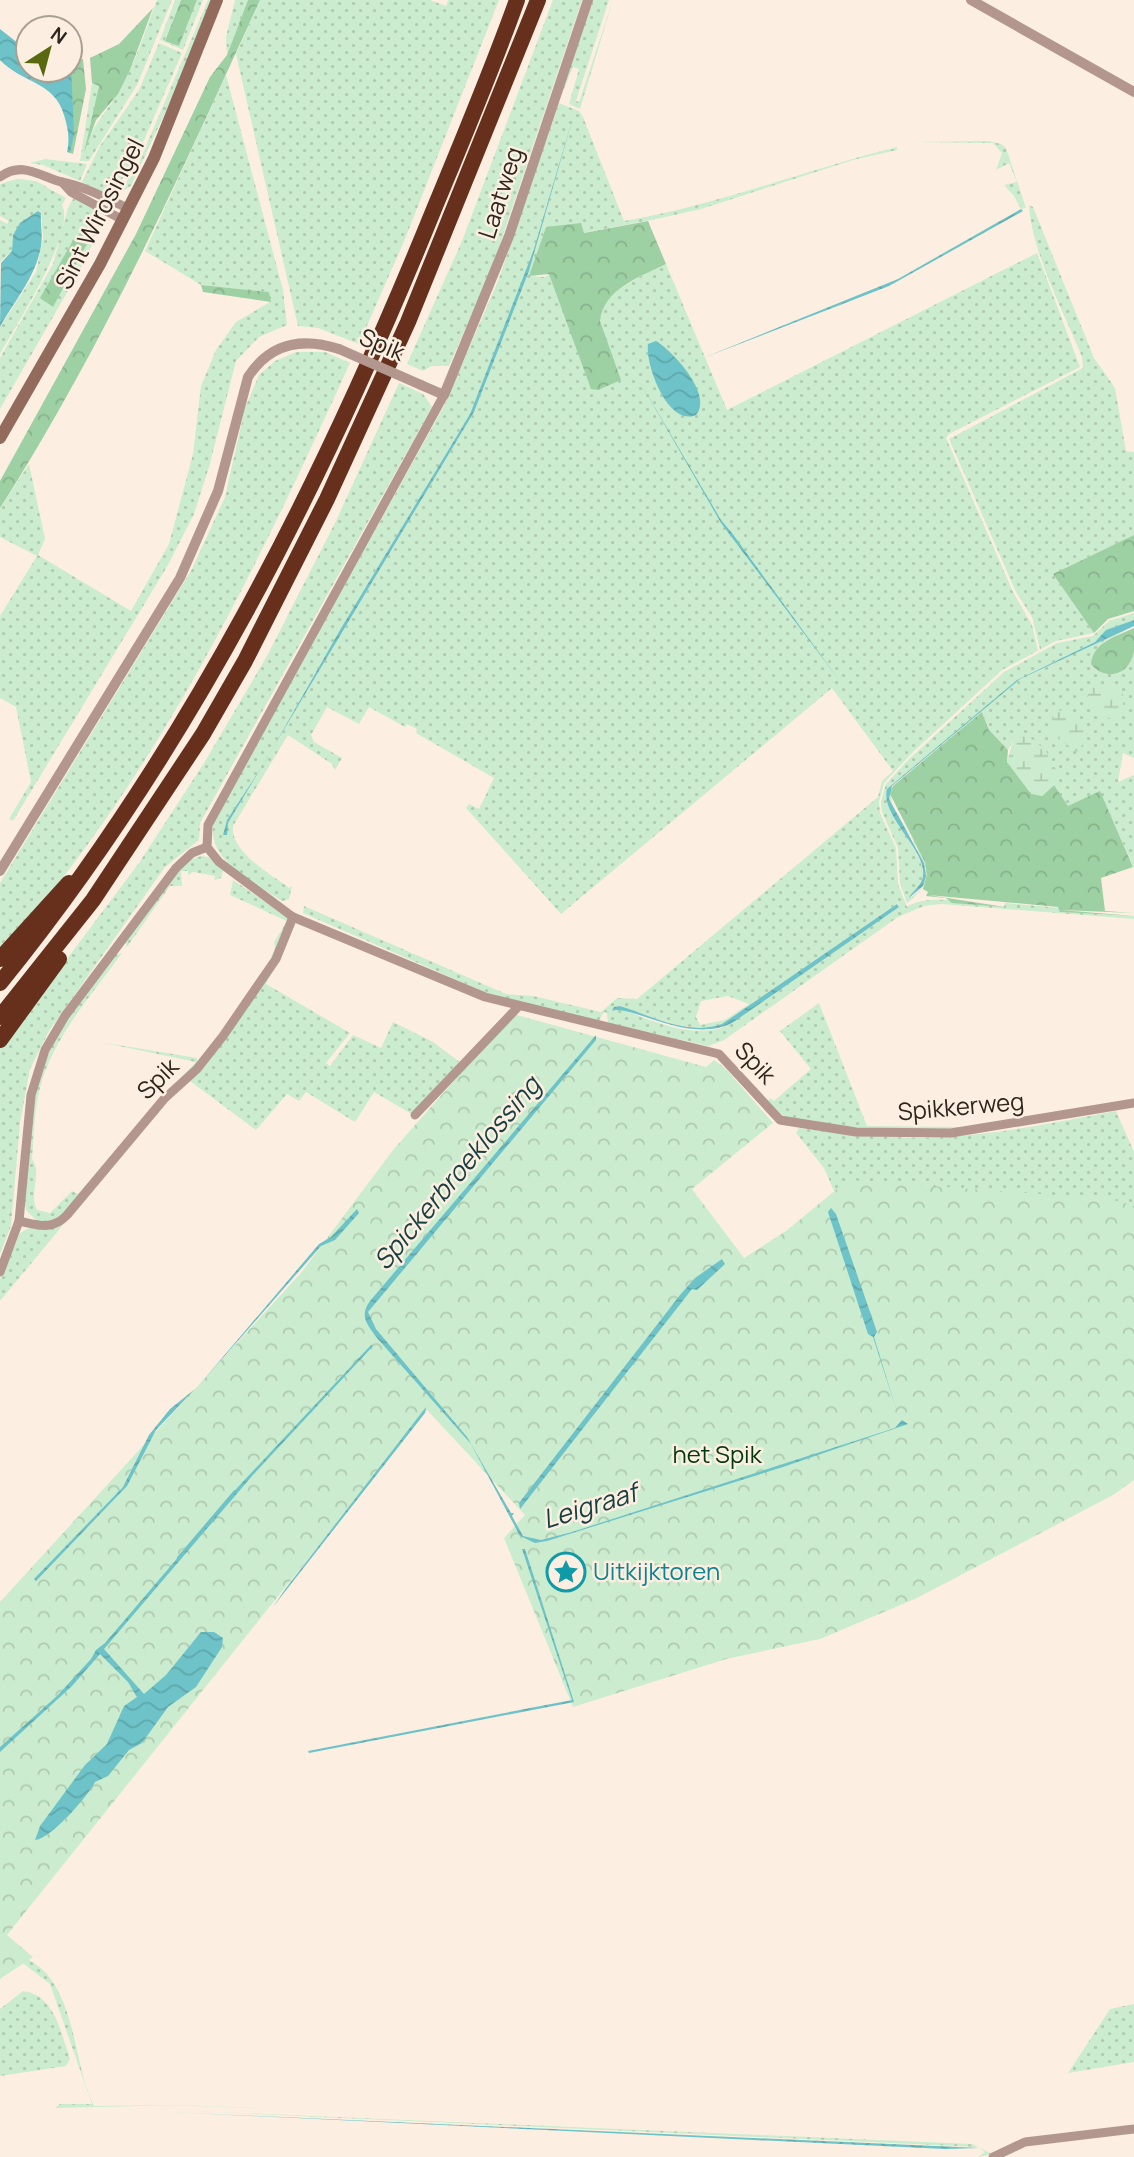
<svg xmlns="http://www.w3.org/2000/svg" width="1134" height="2157" viewBox="0 0 1134 2157" font-family="Manrope,sans-serif">
<defs>
<pattern id="grass-dots" width="8" height="8" patternUnits="userSpaceOnUse" patternTransform="scale(1.75)"><rect width="8" height="8" fill="#cbecce"/><path d="M2 2h.1M6 6h.1" fill="none" stroke="#afcab0" stroke-width="1.8" stroke-linecap="round"/></pattern>
<pattern id="forest-crowns" width="20" height="18" patternUnits="userSpaceOnUse" patternTransform="scale(1.75)"><rect width="20" height="18" fill="#9dd0a3"/><path d="M2 6a3 3 0 1 1 6 0M12 15a3 3 0 1 1 6 0" fill="none" stroke="#88b28c"/></pattern>
<pattern id="wetland-marsh" width="20" height="14" patternUnits="userSpaceOnUse" patternTransform="scale(1.75)"><rect width="20" height="14" fill="#cbecce"/><path d="M1 5h8M5 5V1M11 12h8M15 12V8" fill="none" stroke="#afcab0"/></pattern>
<pattern id="park-crowns" width="20" height="18" patternUnits="userSpaceOnUse" patternTransform="scale(1.75)"><rect width="20" height="18" fill="#cbecce"/><path d="M2 6a3 3 0 1 1 6 0M12 15a3 3 0 1 1 6 0" fill="none" stroke="#afcab0"/></pattern>
<pattern id="water-waves" width="16" height="10" patternUnits="userSpaceOnUse" patternTransform="scale(1.75)"><rect width="16" height="10" fill="#6dc3c8"/><path d="M0 5q4-4 8 0t8 0" fill="none" stroke="#5fa7ab"/></pattern>
</defs>
<rect width="100%" height="100%" fill="#fcefe1"/>
<g fill="url(#grass-dots)" fill-rule="evenodd">
<path d="M 157,0 L 172,0 L 137,85 L 89,161 L 80,161 L 92,83 L 99,85 L 90,136 C 98,119 110,107 119,91 C 136,62 145,31 157,0 Z"/>
<path d="M 175,0 L 181,0 L 165,40 L 179,46 L 197,0 L 203,0 L 183,50 L 160,40 Z"/>
<path d="M 208,0 L 211,0 L 172,98 L 131,186 L 117,195 L 137,167 Z"/>
<path d="M 235,0 L 248,0 L 227,55 L 226,37 Z"/>
<path d="M 260,0 L 430,0 L 446,6 L 448,0 L 499,0 L 405,239 L 359,344 L 318,328 L 298,326 L 236,54 Z"/>
<path d="M 553,0 L 582,0 L 492,268 L 449,366 L 432,366 L 423,371 L 407,364 L 462,241 Z"/>
<path d="M 593,0 L 609,0 L 576,101 L 579,102 L 613,0 L 580,109 L 569,104 L 579,69 L 573,67 L 559,101 Z"/>
<path d="M 159,43 L 182,53 L 134,163 L 112,193 L 106,194 L 82,182 L 100,146 L 139,90 Z"/>
<path d="M 226,75 L 283,290 L 287,325 L 259,337 L 236,361 L 209,467 L 194,514 L 168,565 L 13,821 L 9,819 L 31,782 L 16,707 L 0,698 L 0,616 L 37,556 L 0,537 L 0,508 L 29,464 L 45,539 L 38,555 L 131,611 L 169,544 L 193,454 L 201,386 L 216,350 L 236,322 L 270,302 L 268,292 L 201,285 L 145,251 Z"/>
<path d="M 559,103 L 579,111 L 583,117 L 624,221 C 718,205 805,170 897,147 L 897,150 L 853,160 L 701,209 L 661,218 L 583,233 L 546,227 L 530,276 L 545,277 L 549,274 L 561,302 L 608,348 C 606,339 601,329 600,321 C 598,293 647,273 666,264 L 727,410 L 1037,253 L 1080,367 L 949,434 L 946,438 L 1013,592 L 1032,625 L 1038,651 L 1040,649 L 1032,617 L 1016,592 L 949,439 L 1083,368 L 1082,357 C 1064,312 1032,253 1029,205 L 1033,207 L 1094,358 L 1115,388 L 1126,451 L 1134,452 L 1134,535 L 1053,574 L 1094,633 L 1056,641 L 1002,670 L 912,753 L 884,783 L 879,802 L 880,813 L 896,848 L 898,884 L 907,907 C 929,892 977,905 1004,907 L 1005,903 L 1060,908 L 1060,912 L 1134,916 L 1134,919 L 941,904 L 924,906 L 898,917 L 724,1040 L 708,1046 L 608,1023 L 607,1013 L 604,1012 L 599,1021 L 489,994 L 303,913 L 304,906 L 506,994 L 533,996 L 601,1012 L 617,998 L 637,999 L 878,797 L 882,781 L 893,771 L 832,688 L 561,914 L 466,808 L 469,804 L 479,809 L 494,778 L 416,733 L 417,729 L 407,724 L 405,727 L 369,707 L 359,724 L 327,707 L 311,735 L 314,742 L 342,758 L 335,770 L 332,764 L 288,735 L 233,826 C 230,852 271,874 289,888 L 292,886 L 289,899 L 282,901 C 254,884 204,858 214,821 L 444,406 L 498,281 ZM 574,114 L 529,271 L 474,412 L 228,823 L 226,835 L 223,835 L 227,820 L 266,760 L 340,630 L 470,414 L 534,252 ZM 898,903 L 899,907 L 722,1028 C 689,1037 653,1022 622,1009 L 612,1011 L 614,1007 L 620,1006 C 654,1016 686,1035 722,1024 ZM 728,996 L 749,1004 L 725,1020 L 700,1025 L 696,1017 L 701,1001 Z"/>
<path d="M 988,141 L 1001,144 L 1006,148 L 1026,208 L 1021,209 L 1014,196 L 1004,185 L 1017,182 L 1009,163 L 996,170 L 1002,153 L 993,143 L 912,142 Z"/>
<path d="M 45,159 L 87,164 L 80,181 L 43,165 L 30,163 Z"/>
<path d="M 17,179 L 36,181 L 66,198 L 62,205 C 77,231 15,327 0,354 L 0,327 L 36,272 L 43,238 L 41,212 L 38,211 L 21,223 L 13,235 L 12,251 L 0,262 L 0,220 L 7,224 L 9,221 L 0,216 L 0,184 Z"/>
<path d="M 74,197 L 100,212 L 93,243 L 80,270 L 0,409 L 0,358 L 53,264 L 68,208 Z"/>
<path d="M 296,352 L 325,352 L 350,363 C 258,566 152,787 0,952 L 0,883 L 192,569 L 225,497 L 245,408 L 259,375 L 275,361 Z"/>
<path d="M 399,383 L 423,394 L 432,407 L 200,823 L 199,840 L 165,867 L 49,1031 L 30,1069 L 20,1123 L 11,1226 L 0,1254 L 0,1048 L 139,863 L 204,763 L 267,656 L 336,521 Z"/>
<path d="M 1134,613 L 1134,620 L 1106,630 L 1095,642 L 1023,677 L 1134,626 L 1103,642 L 1119,673 L 1134,654 L 1134,758 L 1123,753 L 1118,782 L 1134,775 L 1134,868 L 1100,792 L 1068,807 L 1054,785 L 1056,775 L 1015,737 L 1008,750 L 989,730 L 983,713 L 892,789 C 882,827 963,862 907,903 L 900,883 L 898,848 L 882,812 L 881,802 L 886,784 L 908,760 L 1004,672 L 1057,643 L 1093,636 L 1109,621 ZM 1019,679 L 889,790 L 889,799 C 901,824 948,880 909,898 C 912,892 921,886 923,876 C 926,855 887,818 887,789 Z"/>
<path d="M 203,856 L 211,858 L 223,870 L 221,878 L 214,880 L 215,876 L 193,872 L 188,875 L 188,871 L 181,871 L 182,886 L 170,886 L 127,947 L 125,942 C 140,920 176,858 203,856 Z"/>
<path d="M 233,880 L 288,917 L 289,921 L 274,956 L 271,957 L 275,948 L 274,942 L 287,921 L 230,895 Z"/>
<path d="M 122,953 C 92,995 53,1037 40,1088 C 34,1111 34,1135 32,1159 C 43,1174 28,1193 37,1210 L 50,1213 L 72,1191 L 78,1194 L 155,1104 L 196,1062 L 100,1042 L 197,1058 L 197,1064 L 55,1222 L 38,1222 L 26,1210 L 25,1202 C 30,1165 28,1126 36,1089 C 48,1038 85,997 115,955 Z"/>
<path d="M 277,962 L 266,984 L 350,1033 L 326,1063 L 330,1066 L 353,1035 L 381,1048 L 393,1022 L 433,1042 L 461,1063 L 415,1116 L 374,1092 L 355,1122 L 306,1092 L 299,1101 L 287,1094 L 256,1130 L 190,1081 L 184,1084 Z"/>
<path d="M 819,1003 L 867,1126 L 963,1127 C 944,1137 806,1126 784,1116 C 777,1113 773,1107 768,1101 L 770,1098 L 774,1101 L 811,1069 L 780,1031 Z"/>
<path d="M 1116,1111 L 1134,1152 L 1134,1208 L 840,1205 L 824,1168 L 796,1133 L 799,1128 C 852,1134 907,1141 960,1136 C 1014,1131 1068,1120 1116,1111 Z"/>
<path d="M 87,1196 L 0,1301 L 0,1279 L 20,1233 L 31,1227 L 43,1228 Z"/>
<path d="M 15,1951 C 25,1958 38,1964 46,1973 C 77,2009 74,2065 94,2106 L 171,2105 L 334,2111 L 180,2105 L 55,2108 L 60,2104 L 92,2104 L 50,1984 L 16,1958 Z"/>
<path d="M 23,1991 C 55,1995 61,2033 70,2059 L 66,2066 L 0,2076 L 0,2009 Z"/>
<path d="M 1134,2004 L 1134,2062 L 1068,2073 L 1110,2009 Z"/>
<path d="M 169,2110 L 972,2144 L 992,2154 L 978,2157 L 985,2152 L 978,2147 Z"/>
</g>
<g fill="url(#forest-crowns)">
<path d="M 181,0 L 197,0 L 179,46 L 165,41 Z"/>
<path d="M 248,0 L 260,0 C 181,173 103,347 0,508 L 0,481 L 136,234 L 210,77 L 227,55 Z"/>
<path d="M 153,8 L 130,70 L 118,94 L 96,120 L 84,153 L 99,86 L 92,83 L 90,58 L 119,44 Z"/>
<path d="M 83,59 L 86,89 L 73,154 L 70,153 L 70,61 Z"/>
<path d="M 648,221 L 666,264 C 642,276 603,289 600,321 L 621,380 L 598,390 L 591,389 L 549,274 L 529,276 L 546,227 L 581,223 L 584,233 Z"/>
<path d="M 80,234 L 86,237 L 87,244 L 53,307 L 40,298 L 75,237 Z"/>
<path d="M 201,285 L 269,292 L 271,302 L 203,292 Z"/>
<path d="M 1134,535 L 1134,611 L 1108,619 L 1094,633 L 1053,574 Z"/>
<path d="M 1134,628 C 1134,636 1134,645 1134,652 C 1129,675 1106,682 1091,664 C 1093,642 1117,636 1134,628 Z"/>
<path d="M 982,712 L 989,730 L 1008,750 L 1007,762 L 1042,796 L 1054,785 L 1068,806 L 1100,791 L 1133,867 L 1101,878 L 1105,911 L 1134,913 L 1060,910 L 1134,916 L 1060,912 L 1058,907 L 928,895 L 1005,907 L 952,903 L 946,898 L 926,896 L 928,892 L 923,889 L 927,874 L 925,862 L 890,794 L 893,786 Z"/>
</g>
<g fill="url(#wetland-marsh)">
<path d="M 1102,684 L 1122,690 C 1125,703 1124,712 1113,720 L 1090,708 L 1087,698 L 1091,686 Z"/>
<path d="M 1064,710 C 1079,715 1086,722 1087,738 L 1077,752 L 1051,733 L 1049,726 L 1056,711 Z"/>
<path d="M 1024,735 C 1039,740 1064,766 1054,784 C 1052,788 1046,792 1042,796 L 1031,794 L 1007,762 L 1014,737 Z"/>
</g>
<path fill="url(#park-crowns)" d="M 513,1014 L 706,1067 L 714,1060 L 726,1069 L 773,1123 L 692,1189 L 744,1258 L 786,1231 L 848,1180 L 1111,1199 L 1134,1206 L 1134,1480 L 1113,1495 L 917,1598 L 820,1639 L 726,1659 L 573,1707 L 504,1538 L 525,1515 L 427,1410 L 7,1935 L 33,1957 L 0,1979 L 0,1602 L 301,1273 L 393,1150 Z"/>
<g fill="url(#water-waves)">
<path d="M 0,29 L 28,51 L 28,70 L 70,70 L 71,65 L 74,134 L 70,153 L 67,152 C 70,139 68,128 64,115 C 54,81 23,84 0,60 Z"/>
<path d="M 574,114 L 529,271 L 474,412 L 228,823 L 227,835 L 223,835 L 227,820 L 266,760 L 340,630 L 470,414 L 533,252 Z"/>
<path d="M 1021,209 L 1023,211 L 889,286 L 703,358 L 898,279 Z"/>
<path d="M 38,211 L 41,213 C 40,224 43,235 41,246 C 36,277 14,301 0,327 L 1,263 L 12,251 L 13,235 L 20,223 Z"/>
<path d="M 656,341 C 674,352 713,395 696,415 C 668,427 645,365 648,344 Z"/>
<path d="M 640,382 L 721,520 L 732,533 L 839,680 L 721,523 Z"/>
<path d="M 1134,620 L 1134,626 L 1020,679 L 892,786 L 889,799 L 924,863 L 926,876 L 923,886 L 909,898 C 911,892 922,886 923,876 C 927,850 880,816 887,789 L 1017,680 L 1095,642 L 1106,630 Z"/>
<path d="M 897,904 L 899,907 L 732,1023 C 687,1045 630,1003 612,1011 L 614,1007 L 620,1006 C 653,1016 687,1036 722,1024 Z"/>
<path d="M 596,1035 L 596,1040 L 368,1312 L 376,1329 L 467,1437 L 511,1513 L 514,1513 L 512,1516 L 523,1536 L 541,1540 L 572,1532 L 895,1428 L 902,1420 L 908,1424 L 783,1467 L 547,1541 L 535,1543 L 520,1536 L 471,1444 L 377,1338 C 367,1324 359,1316 370,1301 Z"/>
<path d="M 831,1208 L 836,1214 L 877,1332 L 874,1337 L 897,1412 L 873,1337 L 868,1334 L 828,1212 Z"/>
<path d="M 357,1209 L 359,1213 L 335,1240 L 321,1246 L 200,1384 L 319,1244 L 331,1237 Z"/>
<path d="M 722,1259 L 725,1264 L 697,1290 L 692,1289 L 520,1509 L 519,1503 L 680,1295 L 695,1278 Z"/>
<path d="M 371,1345 L 373,1346 L 252,1476 L 104,1649 L 144,1694 L 166,1675 L 201,1632 L 214,1632 L 223,1638 L 222,1647 L 196,1687 L 168,1707 L 142,1743 L 129,1750 L 108,1776 L 95,1782 C 89,1795 50,1840 35,1840 L 40,1826 L 85,1765 L 107,1744 L 124,1706 L 137,1697 L 128,1682 L 100,1654 L 72,1686 L 0,1752 L 0,1747 L 57,1696 L 91,1659 L 96,1650 L 105,1643 L 238,1487 Z"/>
<path d="M 195,1389 L 156,1430 L 127,1486 L 36,1581 L 34,1579 L 123,1487 L 149,1435 L 170,1409 Z"/>
<path d="M 426,1407 L 425,1413 L 273,1607 L 286,1588 Z"/>
<path d="M 522,1549 L 525,1549 L 574,1702 L 309,1753 L 308,1751 L 572,1700 Z"/>
<path d="M 168,2112 L 980,2148 L 945,2149 Z"/>
</g>
<g fill="none" stroke-linecap="round" stroke-linejoin="round">
<path stroke="#6dc3c8" stroke-width="2.5" d="M 178,1558 L 235,1491"/>
<g stroke="#b3968d" stroke-width="9">
<path d="M 0,177 C 23,160 40,177 62,182 C 86,187 106,198 129,209"/>
<path d="M 62,182 L 71,192 L 123,220"/>
<path d="M 444,395 L 208,825 L 207,847 L 219,862 L 293,917 L 485,997 L 719,1054 L 780,1120 L 856,1132 L 951,1133 L 1134,1103"/>
<path d="M 415,1115 L 518,1007"/>
<path d="M 19,1221 C 38,1225 52,1231 67,1215 L 164,1099 L 197,1069 L 223,1036 L 276,959 L 293,917"/>
<path d="M 0,1272 L 19,1221 L 31,1095 L 45,1050 L 65,1016 L 176,868 L 192,853 L 207,847"/>
<path d="M 993,2157 L 1025,2142 L 1134,2129"/>
</g>
<g stroke="#b3968d" stroke-width="10">
<path d="M 971,0 L 1134,92"/>
<path d="M 421,385 L 444,395 L 509,236 L 588,0"/>
<path d="M 0,871 L 180,578 L 218,491 L 248,377 C 270,343 302,337 339,349"/>
</g>
<path stroke="#936b5d" stroke-width="12" d="M 0,438 L 100,264 L 154,158 L 217,0"/>
<g stroke="#66301d" stroke-width="16">
<path d="M 0,959 L 69,883"/>
<path d="M 0,983 C 188,751 322,485 434,209 C 463,139 492,70 517,0"/>
<path d="M 0,1017 L 93,900 L 203,734 L 245,661 L 327,499 L 408,322 L 538,0"/>
<path d="M 0,1040 L 59,959"/>
</g>
<path stroke="#b3968d" stroke-width="10" d="M 339,349 L 421,385"/>
</g>
<defs>
<symbol id="sight-ring" viewBox="-11 -11 22 22"><circle r="9.5" fill="#fcefe1" stroke="#0f9aa8" stroke-width="1.5"/><path d="M0-6L1.8-2.2L6-1.7L2.9 1.2L3.7 5.4L0 3.3L-3.7 5.4L-2.9 1.2L-6-1.7L-1.8-2.2Z" fill="#0f9aa8"/></symbol>
</defs>
<g fill-rule="evenodd">
<use href="#sight-ring" x="544" y="1550" width="44" height="44"/>
</g>
<g text-anchor="middle" stroke-width="5" stroke-linejoin="round" paint-order="stroke">
<g font-size="24" fill="#2e261d" stroke="#fcefe1">
<text transform="translate(501 193) rotate(-72)" y="8">Laatweg</text>
<text transform="translate(100 214) rotate(-63)" y="8">Sint Wirosingel</text>
<text transform="translate(382 345) rotate(23)" y="8">Spik</text>
<text transform="translate(755 1063) rotate(47)" y="8">Spik</text>
<text transform="translate(158 1079) rotate(-45)" y="8">Spik</text>
<text transform="translate(961 1107) rotate(-5)" y="8">Spikkerweg</text>
</g>
<g font-size="24" fill="#00390f" stroke="#fcefe1">
<text x="717" y="1463">het Spik</text>
</g>
<g font-size="24" fill="#0d838f" stroke="#fcefe1" text-anchor="start">
<text x="593" y="1580">Uitkijktoren</text>
</g>
<g font-size="26" font-style="italic" fill="#163f41" stroke="#fcefe1">
<text transform="translate(457 1173) rotate(-50)" y="9">Spickerbroeklossing</text>
<text transform="translate(590 1506) rotate(-17)" y="9">Leigraaf</text>
</g>
</g>
<g transform="translate(49 49) rotate(36)"><circle r="33" fill="#fcefe1" stroke="#aa9f93" stroke-width="2"/>
<path d="M0-5L12 26L0 18L-12 26Z" fill="#5a6810"/>
<text y="-10" font-size="19" font-weight="bold" text-anchor="middle" fill="#2e261d">N</text>
</g>
</svg>
